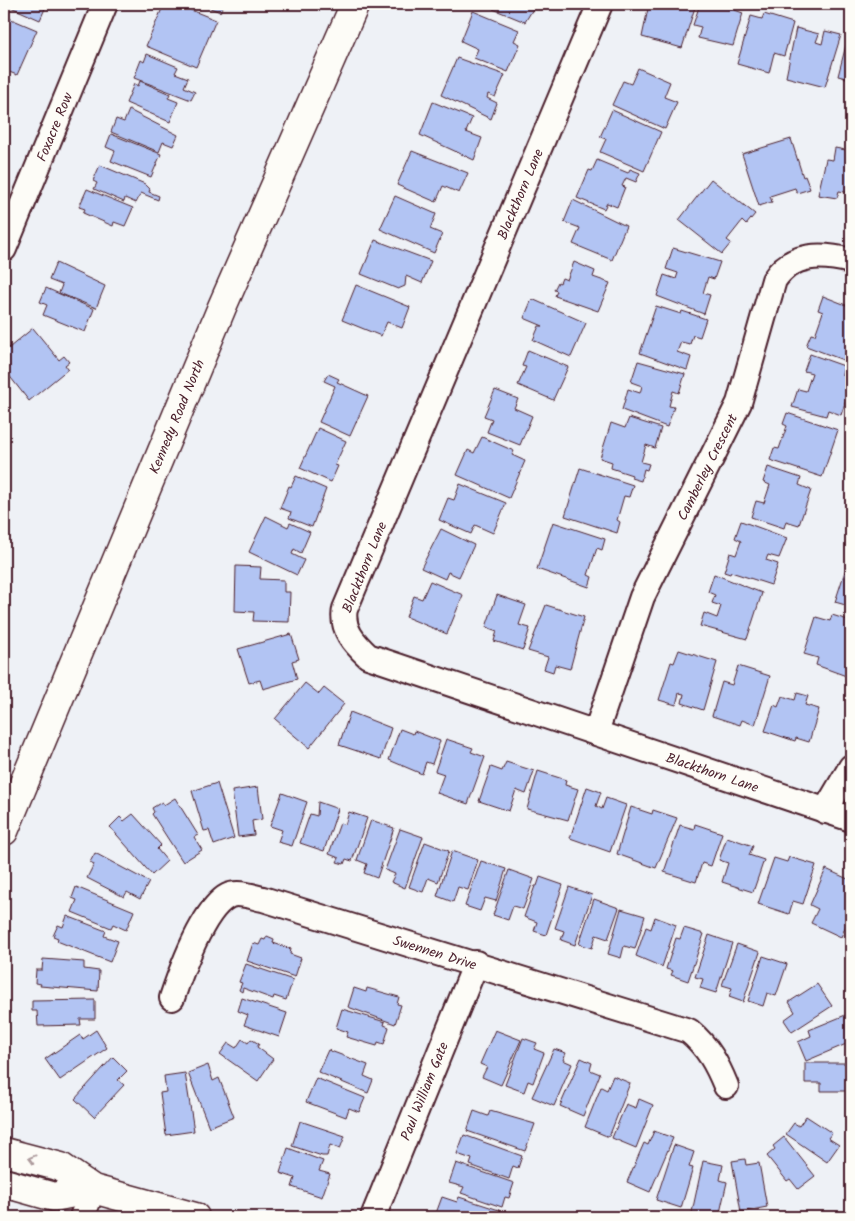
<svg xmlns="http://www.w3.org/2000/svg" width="855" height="1221" viewBox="0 0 855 1221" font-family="Kalam,sans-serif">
<rect width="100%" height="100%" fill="#eef1f6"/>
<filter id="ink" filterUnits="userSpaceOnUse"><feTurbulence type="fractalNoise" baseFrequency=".02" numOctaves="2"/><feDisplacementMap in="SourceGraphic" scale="10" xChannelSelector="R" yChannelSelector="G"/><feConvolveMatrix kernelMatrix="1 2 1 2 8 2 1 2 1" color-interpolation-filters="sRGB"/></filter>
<g filter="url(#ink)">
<g fill="#b2c4f3" stroke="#4a1f2b">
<path d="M 4,4 L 47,4 L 40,20 Z"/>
<path d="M 164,4 L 176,4 L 216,20 L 196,67 L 146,46 Z"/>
<path d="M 201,4 L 224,4 L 220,12 Z"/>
<path d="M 495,4 L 536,4 L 525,22 L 493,9 Z"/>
<path d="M 649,4 L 696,4 L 682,48 L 642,37 Z"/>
<path d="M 700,4 L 718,4 L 743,13 L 733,46 L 698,38 L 701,27 L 693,25 Z"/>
<path d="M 473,11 L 519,30 L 514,41 L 520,44 L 508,72 L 474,58 L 478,49 L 461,41 Z"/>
<path d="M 764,14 L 793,23 L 784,56 L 774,53 L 769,73 L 737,64 L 751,16 L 762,19 Z"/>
<path d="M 4,16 L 37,30 L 17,75 L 4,70 Z"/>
<path d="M 796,28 L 819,34 L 816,42 L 822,44 L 825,31 L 841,35 L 825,87 L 786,77 Z"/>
<path d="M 846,45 L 851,46 L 851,82 L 850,79 L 838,76 Z"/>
<path d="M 147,54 L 178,67 L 175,73 L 188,78 L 184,87 L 195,92 L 191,100 L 134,78 L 141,60 L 144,62 Z"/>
<path d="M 457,58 L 505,75 L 495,97 L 488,94 L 487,98 L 497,103 L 491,119 L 441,95 Z"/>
<path d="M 638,68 L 670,82 L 664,97 L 677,102 L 665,129 L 612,105 L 623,81 L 631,84 Z"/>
<path d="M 4,76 L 10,78 L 7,86 L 10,87 L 4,102 Z"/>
<path d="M 140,81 L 170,94 L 168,98 L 178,102 L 170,122 L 126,103 L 134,84 L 138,86 Z"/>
<path d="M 433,102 L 472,118 L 466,132 L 482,138 L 474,160 L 420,135 Z"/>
<path d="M 129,110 L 178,135 L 173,146 L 163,142 L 159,152 L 111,132 L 116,119 L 124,122 Z"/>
<path d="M 612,110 L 661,132 L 644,171 L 600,152 L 606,139 L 600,137 Z"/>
<path d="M 111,134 L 161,154 L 151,177 L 111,161 L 115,151 L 106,147 Z"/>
<path d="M 791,139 L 803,177 L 805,176 L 810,189 L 797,193 L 795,188 L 770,196 L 772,202 L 759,206 L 742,154 Z"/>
<path d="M 835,148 L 851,151 L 851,193 L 839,191 L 837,198 L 818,195 L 826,159 L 833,160 Z"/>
<path d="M 412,151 L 468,173 L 459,193 L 443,186 L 436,202 L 397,185 Z"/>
<path d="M 597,160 L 628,173 L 630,169 L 640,173 L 636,182 L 626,178 L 622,186 L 625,187 L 617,207 L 607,203 L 604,209 L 577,198 L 589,170 L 592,171 Z"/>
<path d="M 100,165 L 145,184 L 150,189 L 149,192 L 159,196 L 158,200 L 141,193 L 136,203 L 125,198 L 124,202 L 94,189 L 97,183 L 93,181 Z"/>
<path d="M 711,179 L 755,214 L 746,225 L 742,221 L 727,240 L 731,243 L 722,254 L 679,220 Z"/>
<path d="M 87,189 L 133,208 L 125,226 L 114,222 L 113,226 L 83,213 L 85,209 L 79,207 Z"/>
<path d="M 395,196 L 436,214 L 430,229 L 442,234 L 434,253 L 380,229 Z"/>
<path d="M 573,200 L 626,226 L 612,260 L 573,244 L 580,228 L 564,222 Z"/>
<path d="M 375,240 L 431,261 L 422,283 L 406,276 L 405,286 L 398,289 L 361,274 Z"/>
<path d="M 673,248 L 720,262 L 714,279 L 708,277 L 703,293 L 710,295 L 704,314 L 657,296 L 664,275 L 676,279 L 678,273 L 666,269 Z"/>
<path d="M 574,262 L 595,271 L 593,277 L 610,283 L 598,311 L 555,296 L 557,291 L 554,290 L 558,282 L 560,283 L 562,278 L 567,280 Z"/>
<path d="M 56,263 L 105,286 L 96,308 L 59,293 L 62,285 L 49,280 Z"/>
<path d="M 356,285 L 410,307 L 402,328 L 387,322 L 381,336 L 342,320 Z"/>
<path d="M 46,288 L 94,309 L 85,332 L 43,315 L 47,305 L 40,302 Z"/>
<path d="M 823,296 L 851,307 L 851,363 L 806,346 L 811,334 L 815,335 L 823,312 L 818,310 Z"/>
<path d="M 532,299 L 586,323 L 571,357 L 533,340 L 539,326 L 543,326 L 524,318 Z"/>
<path d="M 656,306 L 681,314 L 682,311 L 706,319 L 700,337 L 693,335 L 690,344 L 681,342 L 677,352 L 691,357 L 687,370 L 640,353 Z"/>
<path d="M 33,328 L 59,360 L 64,356 L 69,362 L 65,365 L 68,369 L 29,401 L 4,369 L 4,352 Z"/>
<path d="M 528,350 L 568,367 L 553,400 L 518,385 L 526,367 L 522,366 Z"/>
<path d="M 810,354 L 844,366 L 842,374 L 851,377 L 851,385 L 841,415 L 828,410 L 826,416 L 792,407 L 798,389 L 806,391 L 812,373 L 804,371 Z"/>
<path d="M 638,361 L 685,374 L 679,393 L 673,391 L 669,406 L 674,407 L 667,427 L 622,410 L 628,389 L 640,393 L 642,386 L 631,382 Z"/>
<path d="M 328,374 L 339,379 L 337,382 L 368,396 L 350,436 L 319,422 L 335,386 L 324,381 Z"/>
<path d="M 495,390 L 518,399 L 514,408 L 532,416 L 520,445 L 487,432 L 492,419 L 484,416 Z"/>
<path d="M 787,413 L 838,430 L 822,477 L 770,460 L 774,448 L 779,449 L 787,426 L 783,424 Z"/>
<path d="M 629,418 L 661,428 L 655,448 L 646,445 L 641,462 L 649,464 L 647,470 L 644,469 L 641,481 L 631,478 L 632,475 L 611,468 L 612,462 L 600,458 L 611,423 L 625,428 Z"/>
<path d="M 318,428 L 346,441 L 335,465 L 338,466 L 331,482 L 300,468 Z"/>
<path d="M 482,437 L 514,451 L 512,455 L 525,461 L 509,498 L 457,475 L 468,450 L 474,453 Z"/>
<path d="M 768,467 L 801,478 L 799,485 L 811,490 L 799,525 L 786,521 L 784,528 L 751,517 L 756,501 L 764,503 L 770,485 L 763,482 Z"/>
<path d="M 580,468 L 633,485 L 629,497 L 624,496 L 617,520 L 620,522 L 617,533 L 565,516 Z"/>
<path d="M 296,476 L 326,489 L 312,527 L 289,518 L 291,512 L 280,508 L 289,486 L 291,487 Z"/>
<path d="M 460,484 L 506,503 L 493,533 L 475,525 L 471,534 L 439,520 L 448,498 L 454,500 Z"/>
<path d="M 266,516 L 288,527 L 290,523 L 310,532 L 301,553 L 294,549 L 292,554 L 304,560 L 297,575 L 249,552 Z"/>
<path d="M 741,521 L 787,538 L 779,558 L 768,555 L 766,560 L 778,564 L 771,585 L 731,572 L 730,574 L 724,572 L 730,553 L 736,555 L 741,541 L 735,538 Z"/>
<path d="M 553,522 L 605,539 L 602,550 L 597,548 L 588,575 L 592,577 L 589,587 L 537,569 Z"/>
<path d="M 441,529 L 474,545 L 459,577 L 448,572 L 445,579 L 421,568 Z"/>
<path d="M 847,565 L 851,567 L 851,614 L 847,613 L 849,606 L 835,602 Z"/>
<path d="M 236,566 L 261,567 L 260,579 L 284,580 L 284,592 L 290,592 L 289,622 L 253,621 L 254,612 L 235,611 Z"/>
<path d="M 714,574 L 762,593 L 747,639 L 700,626 L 704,613 L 717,618 L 721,606 L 712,603 L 715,595 L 708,592 Z"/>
<path d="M 430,581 L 463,595 L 447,634 L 406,617 L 414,596 L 422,599 Z"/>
<path d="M 497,595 L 526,605 L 519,625 L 530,628 L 523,650 L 494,641 L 497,631 L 486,627 Z"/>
<path d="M 546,605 L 584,617 L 570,669 L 555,665 L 553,672 L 544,669 L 548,657 L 528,651 Z"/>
<path d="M 832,615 L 851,621 L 851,643 L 847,656 L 851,657 L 849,677 L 816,665 L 818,658 L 804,654 L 816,617 L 830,621 Z"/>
<path d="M 291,634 L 299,659 L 292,661 L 297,679 L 263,689 L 260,680 L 249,683 L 238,649 Z"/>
<path d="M 679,650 L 717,662 L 703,710 L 682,703 L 684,694 L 679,693 L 676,705 L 659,700 L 671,662 L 674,663 Z"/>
<path d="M 738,666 L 770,676 L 755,725 L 742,720 L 740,725 L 712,716 L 722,682 L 732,685 Z"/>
<path d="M 305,683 L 319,694 L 324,688 L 344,704 L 309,748 L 275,719 Z"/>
<path d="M 797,693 L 808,696 L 805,705 L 819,709 L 809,742 L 796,738 L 795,741 L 765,731 L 774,705 L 778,707 L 782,696 L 795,700 Z"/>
<path d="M 350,712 L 391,728 L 381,759 L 339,745 Z"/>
<path d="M 400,729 L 413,734 L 414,731 L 440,741 L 432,764 L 426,762 L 422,774 L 389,760 Z"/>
<path d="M 446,739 L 473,748 L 471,752 L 485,757 L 468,804 L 437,793 L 444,774 L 435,771 Z"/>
<path d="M 506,762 L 534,771 L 526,794 L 516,790 L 509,811 L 479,801 L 491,767 L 502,771 Z"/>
<path d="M 538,771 L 566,780 L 565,785 L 578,789 L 568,820 L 527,809 Z"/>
<path d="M 217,783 L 234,838 L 214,845 L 209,830 L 204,831 L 192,791 Z"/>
<path d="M 258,787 L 262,819 L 252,821 L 254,835 L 238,837 L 232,791 Z"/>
<path d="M 587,787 L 601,792 L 596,806 L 602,809 L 606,798 L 626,805 L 610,852 L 570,838 Z"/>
<path d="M 282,793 L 307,802 L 292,846 L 278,842 L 282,830 L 270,826 Z"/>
<path d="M 175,798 L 198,835 L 194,837 L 202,850 L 183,862 L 152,814 L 154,812 L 152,808 L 162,802 L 164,805 Z"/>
<path d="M 318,802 L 338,809 L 324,851 L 300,843 L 310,814 L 317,816 Z"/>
<path d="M 631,807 L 652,814 L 653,810 L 677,818 L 656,868 L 617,854 Z"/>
<path d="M 349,812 L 367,818 L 352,861 L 346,859 L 344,864 L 337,862 L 339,858 L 329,854 L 340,823 L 345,825 Z"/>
<path d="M 133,814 L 161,845 L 157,849 L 167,861 L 152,875 L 110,827 L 120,817 L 124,821 Z"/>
<path d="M 371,820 L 394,828 L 377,878 L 364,873 L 367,864 L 357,860 Z"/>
<path d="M 695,824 L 722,833 L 711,866 L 702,863 L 696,882 L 664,872 L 680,825 L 694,829 Z"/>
<path d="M 400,829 L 423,837 L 405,888 L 391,882 L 395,874 L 385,870 Z"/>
<path d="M 727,837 L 753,846 L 749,855 L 764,860 L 753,892 L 722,882 L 728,863 L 719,860 Z"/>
<path d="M 425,842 L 449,851 L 438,882 L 428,878 L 423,892 L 409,887 Z"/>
<path d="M 452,851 L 478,860 L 468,890 L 458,887 L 453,902 L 437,896 Z"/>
<path d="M 95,853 L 149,882 L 140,899 L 127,892 L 124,897 L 87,878 L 94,864 L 90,862 Z"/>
<path d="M 789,857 L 816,865 L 803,904 L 793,901 L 789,914 L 758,904 L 774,858 L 787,862 Z"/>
<path d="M 481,861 L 506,869 L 496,901 L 485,898 L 480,911 L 465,906 Z"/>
<path d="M 826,869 L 850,880 L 847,887 L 851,889 L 851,914 L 841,937 L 811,923 L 818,909 L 810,905 Z"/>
<path d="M 509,870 L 534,879 L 523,909 L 513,906 L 508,920 L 493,915 Z"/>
<path d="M 540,877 L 563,885 L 546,935 L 534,931 L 537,922 L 524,917 L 535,886 L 537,886 Z"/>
<path d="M 76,887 L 134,911 L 126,930 L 113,924 L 111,928 L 72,912 L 77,900 L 72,898 Z"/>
<path d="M 569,887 L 592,895 L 575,945 L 561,940 L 564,931 L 555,928 Z"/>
<path d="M 594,899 L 619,908 L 608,939 L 596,935 L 592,948 L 579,944 Z"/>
<path d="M 621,909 L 645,916 L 635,949 L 624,946 L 621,958 L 608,954 Z"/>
<path d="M 67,916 L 106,931 L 104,936 L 118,941 L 110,962 L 57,941 L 58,938 L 53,936 L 58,925 L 63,927 Z"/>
<path d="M 655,917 L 676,925 L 662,967 L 636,956 L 646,927 L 651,929 Z"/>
<path d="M 684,928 L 704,934 L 688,981 L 671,975 L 673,971 L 666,969 L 676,938 L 680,939 Z"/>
<path d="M 709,935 L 732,943 L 716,993 L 700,988 L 703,979 L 695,977 Z"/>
<path d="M 267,936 L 274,939 L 273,943 L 291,949 L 290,954 L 301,958 L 295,977 L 247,961 L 253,943 L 259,945 L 262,939 L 265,940 Z"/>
<path d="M 737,944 L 760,952 L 743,1002 L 729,997 L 732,988 L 722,985 Z"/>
<path d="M 763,956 L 787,964 L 776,996 L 767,993 L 763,1006 L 748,1001 Z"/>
<path d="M 43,959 L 84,962 L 84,969 L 99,971 L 98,991 L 40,986 L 41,984 L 35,983 L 36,970 L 42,970 Z"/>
<path d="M 246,964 L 293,980 L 286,1000 L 274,996 L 273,999 L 243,988 L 242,992 L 239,990 L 242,983 L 239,982 Z"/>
<path d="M 817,984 L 832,1006 L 792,1032 L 784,1020 L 795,1012 L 789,1002 Z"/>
<path d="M 354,988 L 366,992 L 367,988 L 399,997 L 397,1004 L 401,1005 L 395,1024 L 348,1007 Z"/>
<path d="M 242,998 L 287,1013 L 279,1037 L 244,1025 L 248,1015 L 238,1011 Z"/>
<path d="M 95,1000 L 95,1019 L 80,1019 L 81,1025 L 38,1026 L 37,1011 L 32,1011 L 32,1001 Z"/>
<path d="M 342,1009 L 385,1022 L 384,1025 L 389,1027 L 384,1044 L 378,1042 L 377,1046 L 346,1037 L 348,1032 L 336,1028 Z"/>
<path d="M 848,1014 L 851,1022 L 851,1042 L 806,1061 L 798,1042 L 811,1036 L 809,1030 Z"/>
<path d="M 96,1030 L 107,1048 L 60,1080 L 45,1059 L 80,1035 L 83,1039 Z"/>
<path d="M 495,1030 L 521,1040 L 501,1085 L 482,1077 L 487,1067 L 480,1064 Z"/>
<path d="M 523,1038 L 537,1043 L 534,1049 L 544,1053 L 533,1083 L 528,1081 L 524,1092 L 505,1085 Z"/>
<path d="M 242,1039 L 248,1043 L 251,1039 L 259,1044 L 257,1047 L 273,1059 L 258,1081 L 220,1054 L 228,1043 L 236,1048 Z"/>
<path d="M 554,1049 L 566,1053 L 563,1060 L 572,1064 L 554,1106 L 532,1097 Z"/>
<path d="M 328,1050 L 368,1065 L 364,1076 L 373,1080 L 368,1093 L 318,1072 Z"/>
<path d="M 113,1057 L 127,1071 L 118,1080 L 124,1085 L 94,1117 L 75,1099 Z"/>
<path d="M 581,1058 L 592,1063 L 590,1070 L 600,1074 L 583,1116 L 560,1106 Z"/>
<path d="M 805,1063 L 851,1063 L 851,1091 L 821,1091 L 821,1083 L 805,1083 Z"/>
<path d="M 208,1065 L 213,1081 L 219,1078 L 234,1117 L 209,1127 L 188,1073 Z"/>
<path d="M 185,1073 L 194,1131 L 166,1135 L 160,1093 L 166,1092 L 164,1076 Z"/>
<path d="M 613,1076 L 630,1083 L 609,1137 L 585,1127 L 601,1087 L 607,1090 Z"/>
<path d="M 316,1078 L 365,1098 L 359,1112 L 349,1108 L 346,1117 L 306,1102 Z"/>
<path d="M 639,1099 L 653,1105 L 636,1148 L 612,1138 L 626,1104 L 636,1108 Z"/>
<path d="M 474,1111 L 488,1116 L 490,1111 L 535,1124 L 525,1151 L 467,1131 Z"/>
<path d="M 806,1116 L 832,1133 L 828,1138 L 839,1145 L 827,1162 L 786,1134 L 794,1123 L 799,1126 Z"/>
<path d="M 300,1121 L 345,1136 L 340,1149 L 330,1145 L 327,1156 L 322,1156 L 292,1146 Z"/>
<path d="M 654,1131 L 673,1138 L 650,1192 L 627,1182 L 644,1143 L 648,1145 Z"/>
<path d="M 464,1135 L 522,1156 L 518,1168 L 513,1166 L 509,1179 L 470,1165 L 472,1159 L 457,1154 Z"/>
<path d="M 784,1137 L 815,1176 L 798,1189 L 790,1179 L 787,1181 L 767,1156 L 775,1149 L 773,1146 Z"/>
<path d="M 674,1145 L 694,1152 L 689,1167 L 693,1168 L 681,1208 L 656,1200 Z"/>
<path d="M 288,1148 L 323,1161 L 319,1171 L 330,1174 L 322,1197 L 292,1187 L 295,1178 L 280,1173 Z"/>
<path d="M 745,1159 L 746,1165 L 759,1163 L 767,1207 L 741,1212 L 732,1161 Z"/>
<path d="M 703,1161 L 723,1165 L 720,1180 L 727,1182 L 719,1217 L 691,1217 Z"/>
<path d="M 456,1163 L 514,1183 L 509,1198 L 505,1197 L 502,1207 L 461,1193 L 464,1187 L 449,1183 Z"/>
<path d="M 442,1197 L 457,1202 L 459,1197 L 499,1210 L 496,1217 L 438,1217 L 435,1216 Z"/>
</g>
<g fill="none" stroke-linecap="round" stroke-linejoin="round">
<defs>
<g id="street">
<path id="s1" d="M 600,4 L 345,609 C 341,629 354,643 368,656 L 851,819"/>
<path id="s2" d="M 4,249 L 105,4"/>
<path id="s3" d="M 596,732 L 642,597 L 739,403 L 774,280 C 792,252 823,254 851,261"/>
<path d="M 825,811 L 851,767"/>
<path id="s4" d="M 172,998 C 181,971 203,909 228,896 C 238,891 253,897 263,899 L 689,1031 C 708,1047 717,1064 726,1086"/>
<path d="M 82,1217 L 93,1189"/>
<path id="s5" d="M 373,1217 L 476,963"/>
</g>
<g id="secondary">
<path id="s6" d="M 4,831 L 222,307 L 355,4"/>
<path d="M 4,1152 L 61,1167 L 93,1189 L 195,1217"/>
<path d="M 4,1183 L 54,1197 L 93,1189"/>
</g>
</defs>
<use href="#street" stroke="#4a1f2b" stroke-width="28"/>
<use href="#secondary" stroke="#4a1f2b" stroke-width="31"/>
<use href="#street" stroke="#fdfcf7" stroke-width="24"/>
<use href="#secondary" stroke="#fdfcf7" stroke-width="28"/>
</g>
<defs><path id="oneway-chevron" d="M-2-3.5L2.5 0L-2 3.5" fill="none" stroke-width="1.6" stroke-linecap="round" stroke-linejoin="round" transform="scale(1.25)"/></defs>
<use stroke="#ac999b" href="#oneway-chevron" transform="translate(32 1159) rotate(-165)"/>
</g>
<g text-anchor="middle" stroke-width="4" stroke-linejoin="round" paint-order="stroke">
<g font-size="14" fill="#4a1f2b" stroke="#fdfcf7">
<text dy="5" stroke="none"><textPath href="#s2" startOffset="132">Foxacre Row</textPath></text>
<text transform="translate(520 194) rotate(-67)" y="5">Blackthorn Lane</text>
<text dy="5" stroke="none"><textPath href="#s6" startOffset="449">Kennedy Road North</textPath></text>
<text dy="5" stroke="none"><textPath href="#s3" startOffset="288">Camberley Crescent</textPath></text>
<text transform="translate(364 567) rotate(-68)" y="5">Blackthorn Lane</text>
<text dy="5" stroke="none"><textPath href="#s1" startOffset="1075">Blackthorn Lane</textPath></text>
<text dy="5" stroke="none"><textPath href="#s4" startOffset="334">Swennen Drive</textPath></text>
<text dy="5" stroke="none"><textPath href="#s5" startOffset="136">Paul William Gate</textPath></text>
</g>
</g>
<rect width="855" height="1221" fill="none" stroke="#fdfcf7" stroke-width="20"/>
<rect x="10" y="10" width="835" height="1201" fill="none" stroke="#4a1f2b" stroke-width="2" filter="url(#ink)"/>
</svg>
